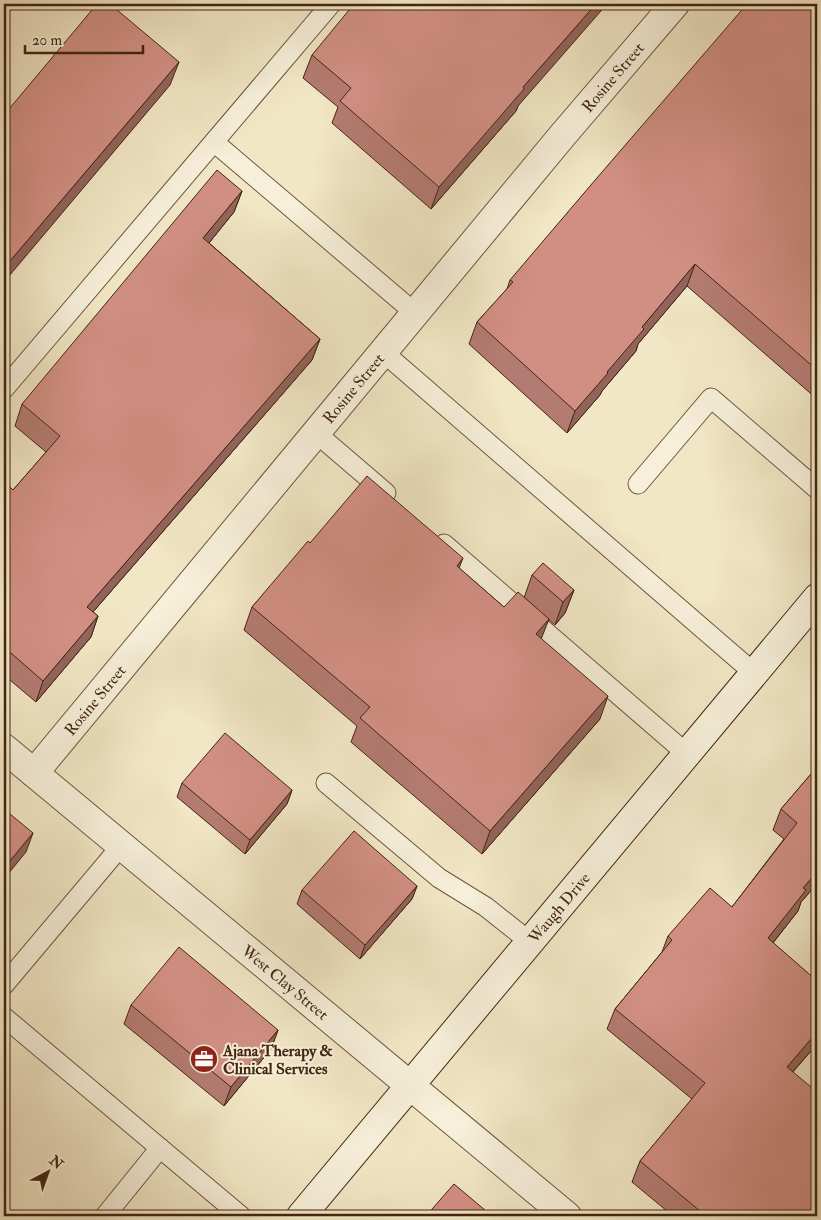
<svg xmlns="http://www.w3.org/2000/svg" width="821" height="1220" viewBox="0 0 821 1220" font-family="'IM FELL Double Pica',serif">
<rect width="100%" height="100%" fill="#f1e6c5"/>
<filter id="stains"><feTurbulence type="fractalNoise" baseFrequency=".004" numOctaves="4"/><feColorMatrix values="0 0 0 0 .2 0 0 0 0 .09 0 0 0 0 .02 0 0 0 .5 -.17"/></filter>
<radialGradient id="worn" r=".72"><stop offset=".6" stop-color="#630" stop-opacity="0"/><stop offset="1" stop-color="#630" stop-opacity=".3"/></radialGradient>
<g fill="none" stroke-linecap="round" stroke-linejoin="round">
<defs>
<g id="lane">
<path d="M 214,142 L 415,313"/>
<path d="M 383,352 L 754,673"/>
<path d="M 4,389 L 331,4"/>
<path d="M 316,433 L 386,493"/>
<path d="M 638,484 L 711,398 L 817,489"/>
<path d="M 444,544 L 687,754"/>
<path d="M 326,783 L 439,878 L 486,907 L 530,942"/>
<path d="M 4,985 L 121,846"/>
<path d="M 4,1017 L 241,1216"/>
<path d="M 105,1216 L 160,1148"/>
</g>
<g id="street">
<path id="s1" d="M 4,748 L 567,1216"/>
<path id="s2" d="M 34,773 L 562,136 L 675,4"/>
</g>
<g id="secondary">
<path id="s3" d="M 301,1216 L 817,598"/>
</g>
</defs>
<use href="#lane" stroke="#6e553e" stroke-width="21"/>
<use href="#street" stroke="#6e553e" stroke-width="30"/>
<use href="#secondary" stroke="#432511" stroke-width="30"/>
<use href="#lane" stroke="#f6efd9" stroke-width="19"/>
<use href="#street" stroke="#f6efd9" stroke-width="28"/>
<use href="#secondary" stroke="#f6efd9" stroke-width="28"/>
</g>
<g fill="#b47b72" stroke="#432511">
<path d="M 817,4 L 817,399 L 687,286 L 638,344 L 636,351 L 602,391 L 600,395 L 567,433 L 469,344 L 477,322 L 507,289 L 510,280 Z"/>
<path d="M 312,55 L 518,106 L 516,111 L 431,209 L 332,123 L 338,107 L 303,78 Z"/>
<path d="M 242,191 L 234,212 L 209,243 L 320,339 L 312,360 L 93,612 L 98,616 L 91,637 L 36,702 L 4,675 L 4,481 L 13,490 L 46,452 L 15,426 L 22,404 Z"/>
<path d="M 310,543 L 459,568 L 504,607 L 524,598 L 532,575 L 574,590 L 565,613 L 555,625 L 548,619 L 541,638 L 600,719 L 482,854 L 351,742 L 357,726 L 244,630 L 252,607 Z"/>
<path d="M 817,767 L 817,884 L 801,902 L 798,911 L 773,943 L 817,981 L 817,1044 L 793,1072 L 817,1216 L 673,1216 L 632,1182 L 640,1161 L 692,1099 L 607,1029 L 615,1009 L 662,952 L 668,936 L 732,907 L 784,839 L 773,830 L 781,809 Z"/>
<path d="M 182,783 L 292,790 L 287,804 L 245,854 L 177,797 Z"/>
<path d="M 417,886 L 412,899 L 360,959 L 297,904 L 302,890 Z"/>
<path d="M 131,1005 L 278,1030 L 271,1049 L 224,1106 L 124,1024 Z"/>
</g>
<g fill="#92645c" stroke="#432511">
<path d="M 596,4 L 607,4 L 518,106 L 516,111 L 431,209 L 439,187 L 523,87 Z"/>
<path d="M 179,62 L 170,85 L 4,282 L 4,268 Z"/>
<path d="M 242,191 L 234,212 L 196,259 L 203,238 Z"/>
<path d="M 695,264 L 687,286 L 638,344 L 636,351 L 602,391 L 600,395 L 567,433 L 575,411 L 607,372 L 642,327 Z"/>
<path d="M 320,339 L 312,360 L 79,628 L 87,607 Z"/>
<path d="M 463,558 L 454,581 L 457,566 Z"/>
<path d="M 574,590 L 565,613 L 555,625 L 563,602 Z"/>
<path d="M 98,616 L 91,637 L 36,702 L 43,681 Z"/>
<path d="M 549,619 L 540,642 L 536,634 Z"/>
<path d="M 608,696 L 600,719 L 482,854 L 490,831 Z"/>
<path d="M 292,790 L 287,804 L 245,854 L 250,840 Z"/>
<path d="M 33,833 L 26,852 L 4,879 L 4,868 Z"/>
<path d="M 817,872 L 817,884 L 801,902 L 798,911 L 760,959 L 768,938 L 803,888 Z"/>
<path d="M 417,886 L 412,899 L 360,959 L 365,945 Z"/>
<path d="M 278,1030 L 271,1049 L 224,1106 L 231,1087 Z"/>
<path d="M 817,1032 L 817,1044 L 779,1087 L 787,1067 Z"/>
</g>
<g fill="#d18f84" stroke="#432511">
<path d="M 97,4 L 110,4 L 179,62 L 4,268 L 4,115 Z"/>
<path d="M 354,4 L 596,4 L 523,87 L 524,89 L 439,187 L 340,101 L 351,88 L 312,55 Z"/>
<path d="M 747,4 L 817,4 L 817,370 L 695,264 L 642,327 L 644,329 L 607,372 L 608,373 L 575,411 L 477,322 L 513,282 L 510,280 L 596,179 Z"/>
<path d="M 217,170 L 242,191 L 203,238 L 320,339 L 87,607 L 98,616 L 43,681 L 4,647 L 4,626 L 5,625 L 4,623 L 4,586 L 9,580 L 4,575 L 4,481 L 13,490 L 60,436 L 22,404 Z"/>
<path d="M 367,476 L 463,558 L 457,566 L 504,607 L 518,592 L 549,619 L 536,634 L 608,696 L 490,831 L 360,718 L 370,707 L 252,607 L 308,541 L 310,543 Z"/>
<path d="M 543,563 L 574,590 L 563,602 L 532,575 Z"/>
<path d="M 225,733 L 292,790 L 250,840 L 182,783 Z"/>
<path d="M 817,767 L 817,872 L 803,888 L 806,890 L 768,938 L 817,981 L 817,1032 L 787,1067 L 817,1092 L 817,1216 L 706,1216 L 640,1161 L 705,1083 L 615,1009 L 672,940 L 668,936 L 710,888 L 732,907 L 797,823 L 781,809 Z"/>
<path d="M 4,809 L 33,833 L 4,868 Z"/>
<path d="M 354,831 L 417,886 L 365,945 L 302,890 Z"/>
<path d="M 179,947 L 278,1030 L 231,1087 L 131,1005 Z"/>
<path d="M 454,1184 L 492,1216 L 426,1216 Z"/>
</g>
<defs>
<symbol id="office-disc" viewBox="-11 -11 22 22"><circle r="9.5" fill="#8f2418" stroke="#f6efd9"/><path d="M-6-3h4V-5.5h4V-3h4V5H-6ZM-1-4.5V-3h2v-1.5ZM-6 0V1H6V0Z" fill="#fff"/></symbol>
</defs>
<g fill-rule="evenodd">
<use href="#office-disc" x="188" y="1043" width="32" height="32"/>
</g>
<g text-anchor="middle" stroke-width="4" stroke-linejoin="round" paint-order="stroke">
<g font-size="16" fill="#432511" stroke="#f6efd9">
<text dy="6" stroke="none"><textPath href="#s2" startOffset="905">Rosine Street</textPath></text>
<text dy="6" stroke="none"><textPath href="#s2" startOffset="500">Rosine Street</textPath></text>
<text dy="6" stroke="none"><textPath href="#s2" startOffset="95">Rosine Street</textPath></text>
<text dy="6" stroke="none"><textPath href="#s3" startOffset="402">Waugh Drive</textPath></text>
<text dy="6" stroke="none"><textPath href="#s1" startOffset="366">West Clay Street</textPath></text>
</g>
<g font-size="16" font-weight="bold" fill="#432511" stroke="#f6efd9" text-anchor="start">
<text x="223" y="1056">Ajana Therapy &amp;<tspan x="223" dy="18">Clinical Services</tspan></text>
</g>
</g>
<rect width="821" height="1220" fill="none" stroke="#f1e6c5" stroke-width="20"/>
<rect x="5" y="5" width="811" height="1210" fill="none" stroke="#432511" stroke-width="2.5"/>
<rect x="10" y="10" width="801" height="1200" fill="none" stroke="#432511"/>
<g transform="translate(48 1172) rotate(41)" stroke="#f6efd9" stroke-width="4" paint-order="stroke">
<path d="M0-4L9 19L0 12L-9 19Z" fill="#432511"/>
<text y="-8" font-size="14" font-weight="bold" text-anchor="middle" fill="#432511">N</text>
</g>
<path d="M25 45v8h118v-8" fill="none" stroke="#432511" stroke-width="2.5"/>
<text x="32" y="45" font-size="15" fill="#432511" stroke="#f6efd9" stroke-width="4" paint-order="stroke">20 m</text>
<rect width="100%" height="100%" filter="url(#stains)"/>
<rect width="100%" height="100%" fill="url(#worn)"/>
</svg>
